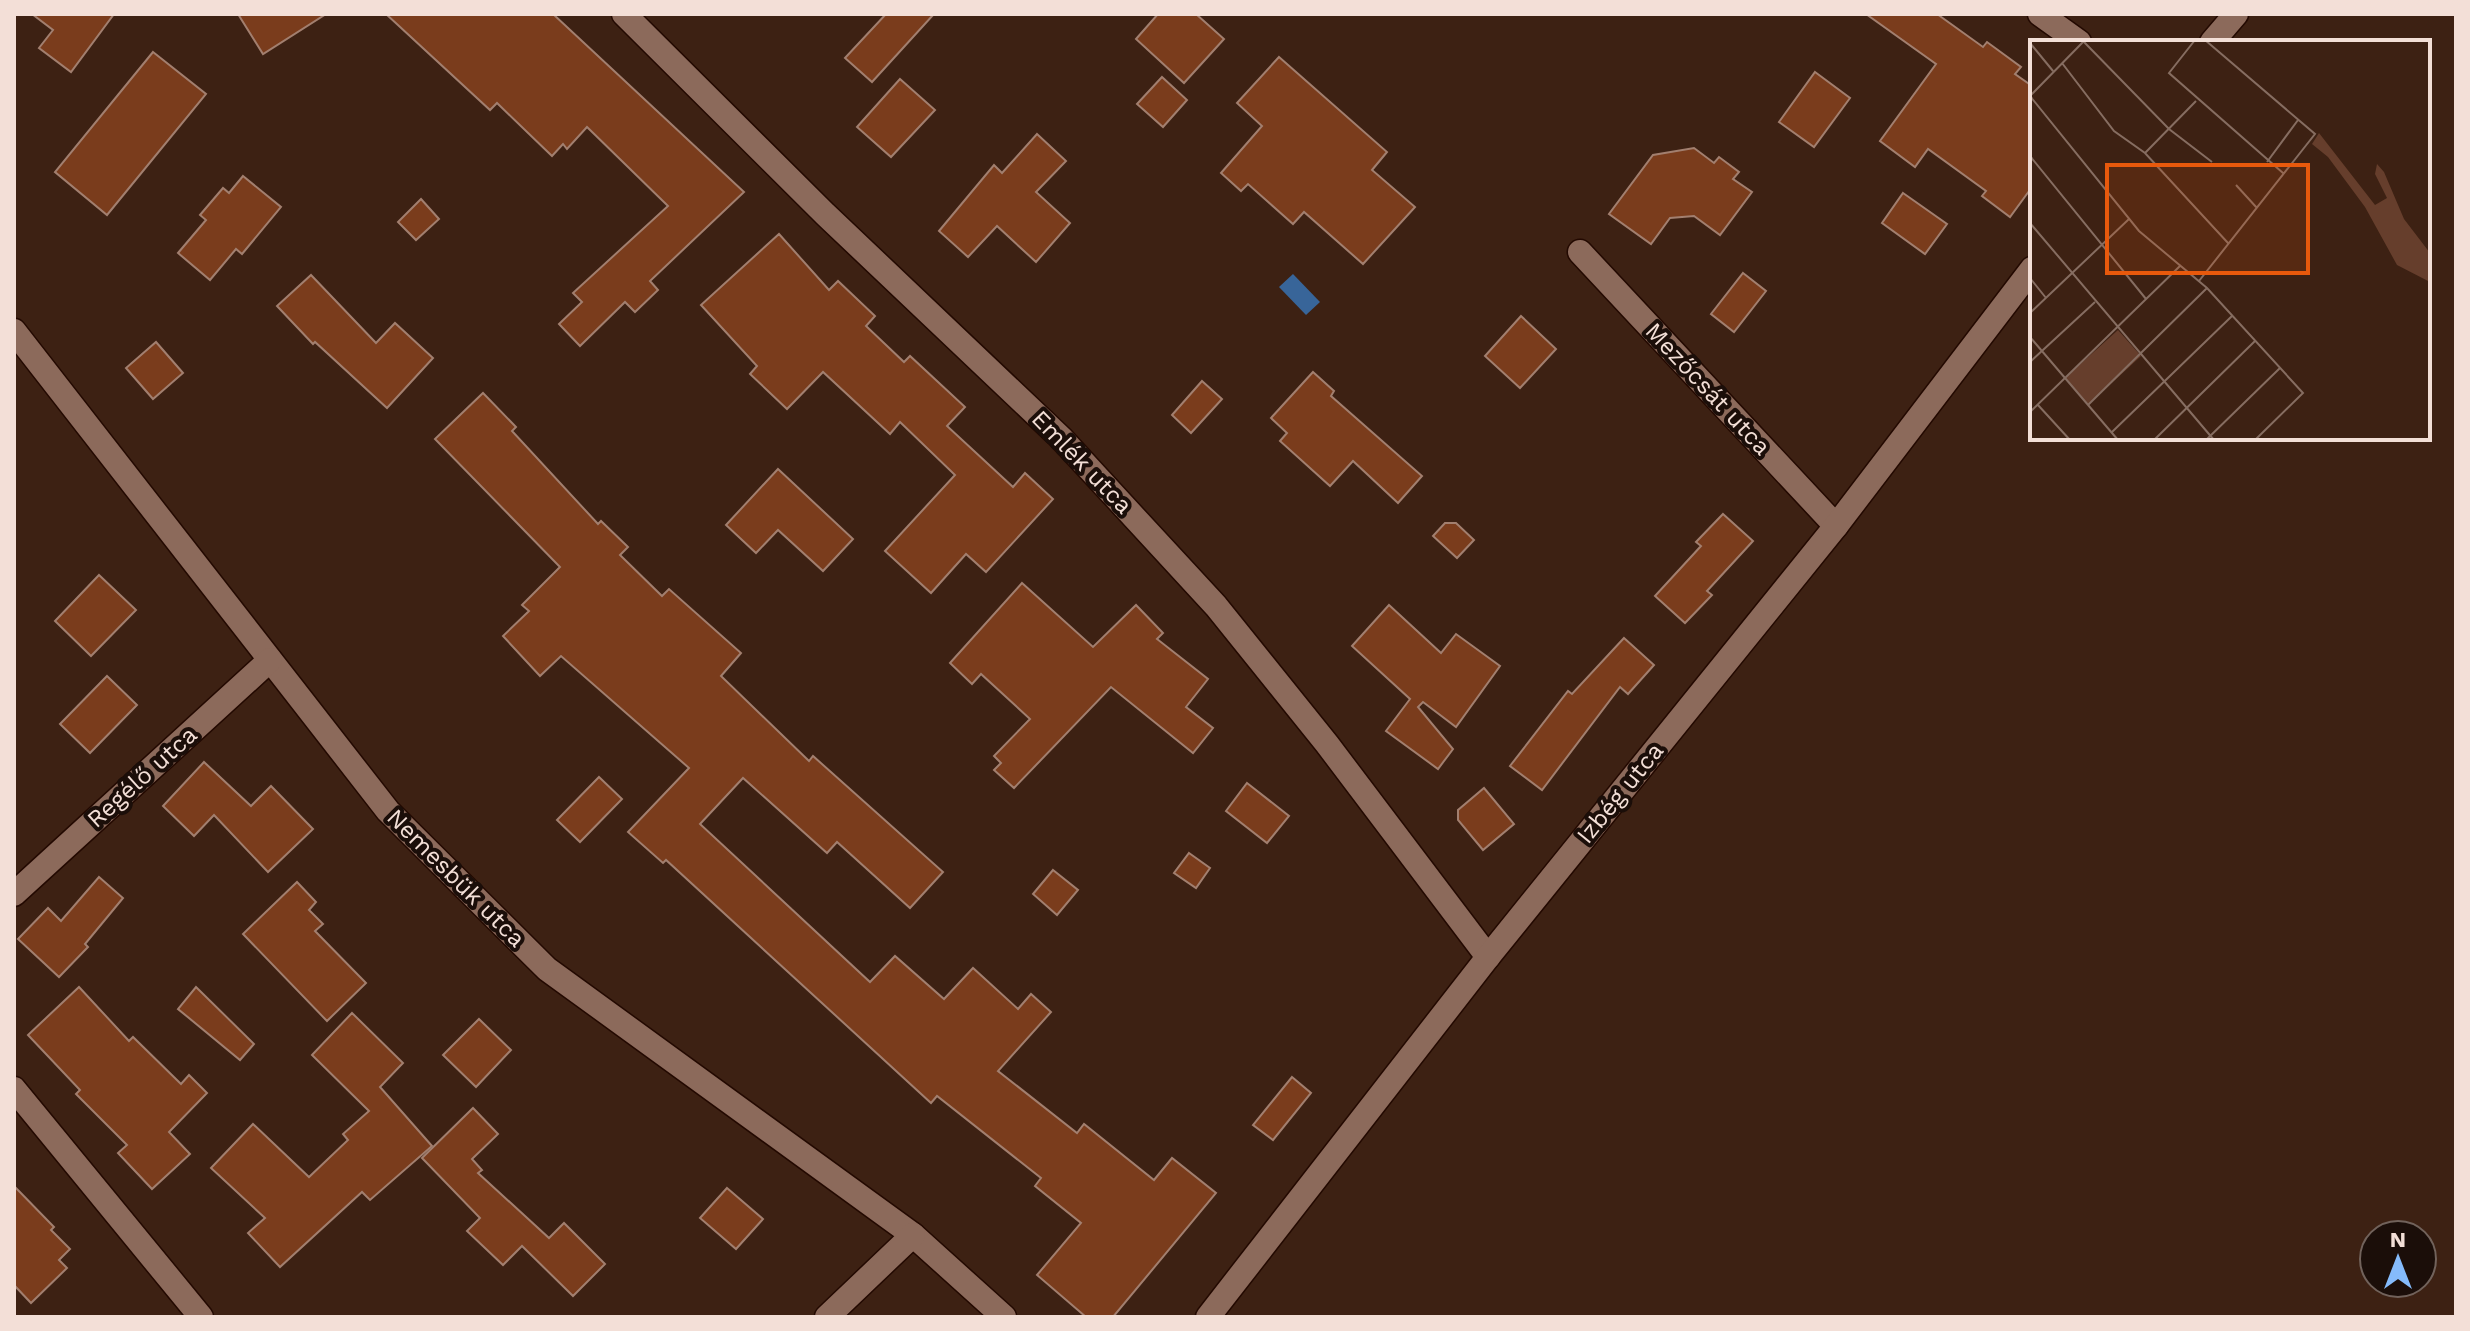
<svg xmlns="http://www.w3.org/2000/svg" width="2470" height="1331" viewBox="0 0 2470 1331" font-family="'Work Sans',sans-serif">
<rect width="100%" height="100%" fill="#3d2113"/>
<path fill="#386599" d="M 1293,274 L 1320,302 L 1306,315 L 1279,287 Z"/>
<g fill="#7a3c1c" stroke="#a27f6f" stroke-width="2">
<path d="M 32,14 L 114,14 L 71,72 L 39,48 L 53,30 Z"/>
<path d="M 238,14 L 326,14 L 263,54 Z"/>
<path d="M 386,14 L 553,14 L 744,192 L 650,281 L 658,290 L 635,312 L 625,302 L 580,346 L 559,324 L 582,302 L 573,293 L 668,206 L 587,127 L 567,149 L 563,144 L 552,156 L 497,103 L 490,110 Z"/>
<path d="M 886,14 L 934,14 L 872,82 L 845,58 Z"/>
<path d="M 1158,14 L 1196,14 L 1224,39 L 1184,83 L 1136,39 Z"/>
<path d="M 1866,14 L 1937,14 L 1983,47 L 1987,42 L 2021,67 L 2015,74 L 2032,86 L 2032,187 L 2010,217 L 1982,196 L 1986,191 L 1928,149 L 1915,167 L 1880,141 L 1936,64 Z"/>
<path d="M 153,52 L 206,94 L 107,215 L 55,172 Z"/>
<path d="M 1279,57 L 1387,152 L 1372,170 L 1415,207 L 1363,264 L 1304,212 L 1293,224 L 1248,184 L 1241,191 L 1221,173 L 1262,126 L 1237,103 Z"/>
<path d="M 1815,72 L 1850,98 L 1814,147 L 1779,122 Z"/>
<path d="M 1162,77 L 1187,100 L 1163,127 L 1137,104 Z"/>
<path d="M 900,79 L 935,110 L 891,157 L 857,127 Z"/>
<path d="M 1037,134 L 1066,161 L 1036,192 L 1070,223 L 1036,262 L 997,226 L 968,257 L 939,231 L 994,165 L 1002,173 Z"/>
<path d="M 1694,148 L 1714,163 L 1719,157 L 1739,172 L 1733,179 L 1752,192 L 1720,235 L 1694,216 L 1670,218 L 1651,244 L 1609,214 L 1653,155 Z"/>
<path d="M 243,176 L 281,207 L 242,254 L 236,249 L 210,280 L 178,253 L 206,220 L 200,215 L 223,188 L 229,193 Z"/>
<path d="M 1903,193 L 1947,224 L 1925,254 L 1882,223 Z"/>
<path d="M 421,199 L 439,219 L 416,240 L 398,222 Z"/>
<path d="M 779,234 L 829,290 L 838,281 L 875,316 L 866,326 L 904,362 L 910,356 L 965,407 L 947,426 L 1013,487 L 1025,473 L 1053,499 L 986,572 L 966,554 L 931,593 L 885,551 L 955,475 L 900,422 L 890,434 L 823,372 L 787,409 L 750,374 L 757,366 L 701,305 Z"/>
<path d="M 1743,273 L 1766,291 L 1734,332 L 1711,314 Z"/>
<path d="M 311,275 L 376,343 L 395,323 L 433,358 L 387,408 L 315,342 L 313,344 L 277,306 Z"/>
<path d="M 1521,316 L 1556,349 L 1520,388 L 1485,356 Z"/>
<path d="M 156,342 L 183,373 L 153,399 L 126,368 Z"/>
<path d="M 1313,372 L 1334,391 L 1331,396 L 1422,476 L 1398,503 L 1353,461 L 1330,486 L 1280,441 L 1287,433 L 1271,418 Z"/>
<path d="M 1202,381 L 1222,399 L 1191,433 L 1172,415 Z"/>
<path d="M 483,393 L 516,427 L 512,431 L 598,524 L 601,521 L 628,547 L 620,555 L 662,596 L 669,589 L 741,653 L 721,676 L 809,761 L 813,756 L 943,872 L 910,908 L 837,842 L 827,853 L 743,778 L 700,824 L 870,982 L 895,956 L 944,999 L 973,968 L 1018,1009 L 1031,994 L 1051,1012 L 998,1071 L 1077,1133 L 1084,1124 L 1154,1180 L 1172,1158 L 1216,1193 L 1113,1317 L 1086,1317 L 1037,1275 L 1081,1223 L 1035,1186 L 1041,1178 L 937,1096 L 931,1103 L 666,860 L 663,863 L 628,832 L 689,768 L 561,656 L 540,676 L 503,636 L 529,611 L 522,605 L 560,567 L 435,439 Z"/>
<path d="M 778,469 L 853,539 L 823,571 L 778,530 L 756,553 L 726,525 Z"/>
<path d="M 1723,514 L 1753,541 L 1707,591 L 1712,595 L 1685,623 L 1655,596 L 1701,546 L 1696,542 Z"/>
<path d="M 1445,523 L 1456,523 L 1474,540 L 1457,558 L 1433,536 Z"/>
<path d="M 99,575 L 136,610 L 91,656 L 55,621 Z"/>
<path d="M 1022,583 L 1093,647 L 1136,605 L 1163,633 L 1157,639 L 1208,679 L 1186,707 L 1213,728 L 1193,753 L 1111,687 L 1014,788 L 994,770 L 1001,763 L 994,756 L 1030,719 L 981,674 L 972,684 L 950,663 Z"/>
<path d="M 1389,605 L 1441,653 L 1456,634 L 1500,666 L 1456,727 L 1423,702 L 1418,707 L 1453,749 L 1438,769 L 1386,731 L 1410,699 L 1352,646 Z"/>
<path d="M 1624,638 L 1654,665 L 1628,694 L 1620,687 L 1542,790 L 1510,766 L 1568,691 L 1572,694 Z"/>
<path d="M 107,676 L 137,705 L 90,753 L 60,724 Z"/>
<path d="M 204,762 L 251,806 L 271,786 L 313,829 L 268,872 L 214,815 L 194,836 L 163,806 Z"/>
<path d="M 599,777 L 622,799 L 580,842 L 557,820 Z"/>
<path d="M 1247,783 L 1289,816 L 1267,843 L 1226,811 Z"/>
<path d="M 1484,788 L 1514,824 L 1483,850 L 1458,820 L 1458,810 Z"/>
<path d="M 1189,853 L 1210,868 L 1196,888 L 1174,873 Z"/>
<path d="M 1053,870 L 1078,890 L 1057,915 L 1033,894 Z"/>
<path d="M 99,877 L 123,898 L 85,944 L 88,947 L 59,977 L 18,939 L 48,908 L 61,921 Z"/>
<path d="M 297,882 L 316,902 L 309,910 L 323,924 L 315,931 L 366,983 L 327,1021 L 243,934 Z"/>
<path d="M 79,987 L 129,1041 L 133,1037 L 181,1084 L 189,1075 L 207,1093 L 169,1132 L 190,1154 L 152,1189 L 118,1153 L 127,1145 L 76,1094 L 80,1090 L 28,1035 Z"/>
<path d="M 196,987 L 254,1044 L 240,1060 L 178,1009 Z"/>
<path d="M 352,1013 L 403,1063 L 380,1087 L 432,1146 L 370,1200 L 362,1192 L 280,1267 L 248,1233 L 265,1218 L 211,1168 L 253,1124 L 309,1177 L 348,1140 L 343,1134 L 369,1111 L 312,1055 Z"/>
<path d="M 479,1019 L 511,1050 L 476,1087 L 443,1055 Z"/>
<path d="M 1292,1077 L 1311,1093 L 1273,1140 L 1253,1125 Z"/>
<path d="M 473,1108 L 498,1134 L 472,1159 L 482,1170 L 478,1173 L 549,1238 L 564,1223 L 605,1264 L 573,1296 L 522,1246 L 503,1265 L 467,1231 L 480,1218 L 422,1158 Z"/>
<path d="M 14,1186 L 54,1227 L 51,1230 L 70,1249 L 59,1260 L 67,1268 L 31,1303 L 14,1285 Z"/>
<path d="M 727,1188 L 763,1219 L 736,1249 L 700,1218 Z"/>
</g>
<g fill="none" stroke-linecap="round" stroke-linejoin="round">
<defs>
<g id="street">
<path d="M 624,14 L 825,214 L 1061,438 L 1216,606 L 1327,744 L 1488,957"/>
<path d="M 2040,14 L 2079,42"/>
<path d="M 2212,42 L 2236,14"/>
<path d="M 1580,252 L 1836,526"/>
<path d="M 14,331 L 388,811 L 547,969 L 913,1235 L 1004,1317"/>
<path d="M 14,894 L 270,660"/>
<path d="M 14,1089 L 201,1317"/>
<path d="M 827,1317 L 913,1235"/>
<path d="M 1208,1317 L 1488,957 L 1836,526 L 2032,269"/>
</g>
</defs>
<use href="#street" stroke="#230901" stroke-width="27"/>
<use href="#street" stroke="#8c6a5b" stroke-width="24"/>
</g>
<g text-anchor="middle" stroke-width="8" stroke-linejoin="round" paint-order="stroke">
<g font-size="24" fill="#f3dfd7" stroke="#1b0e09">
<text transform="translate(1708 389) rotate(47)" y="8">Mezőcsát utca</text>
<text transform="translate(1082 462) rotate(46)" y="8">Emlék utca</text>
<text transform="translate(142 777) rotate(-42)" y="8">Regélő utca</text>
<text transform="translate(1620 793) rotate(-51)" y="8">Izbég utca</text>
<text transform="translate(456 878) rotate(45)" y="8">Nemesbük utca</text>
</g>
</g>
<g transform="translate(2030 40)">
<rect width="400" height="400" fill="#3d2113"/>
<path d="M 289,93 L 345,165 L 357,158 L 345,134 L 347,124 L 354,132 L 374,179 L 400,213 L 400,242 L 367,225 L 335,167 L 298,117 L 282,104 ZM 88,290 L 111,316 L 58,365 L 35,338 Z" fill="#663e2c"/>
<path fill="none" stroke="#866d61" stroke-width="2" d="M 165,0 L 139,33 L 253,133M 54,2 L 139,89 L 182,122M 0,3 L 23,31M 32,23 L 84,91 L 115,113 L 198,203M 0,56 L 109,191 L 177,248 L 273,353 L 225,400M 0,56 L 55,0M 115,113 L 166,61M 0,116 L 116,259M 237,122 L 268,80M 206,145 L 227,168M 0,183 L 184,400M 0,238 L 16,258M 169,241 L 285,94 L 175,0M 0,273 L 99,179M 0,297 L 88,400M 0,322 L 65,262M 8,365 L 40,400M 58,365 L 177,248M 0,372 L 151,225M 82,392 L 202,276M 124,400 L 225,301M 176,400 L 250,328"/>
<path fill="#e8590c" fill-opacity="0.15" stroke="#e8590c" stroke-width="4" d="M 77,125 L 278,125 L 278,233 L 77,233 Z"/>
<rect width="400" height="400" fill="none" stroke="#f3dfd7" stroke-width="4"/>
</g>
<rect width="2470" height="1331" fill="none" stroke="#f3dfd7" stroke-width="32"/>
<g transform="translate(2398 1259)"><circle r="38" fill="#1b0e09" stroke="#71625b" stroke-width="2"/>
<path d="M0-6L14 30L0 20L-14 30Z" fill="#85bbfb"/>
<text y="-12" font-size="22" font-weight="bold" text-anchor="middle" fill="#f3dfd7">N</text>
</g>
</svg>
